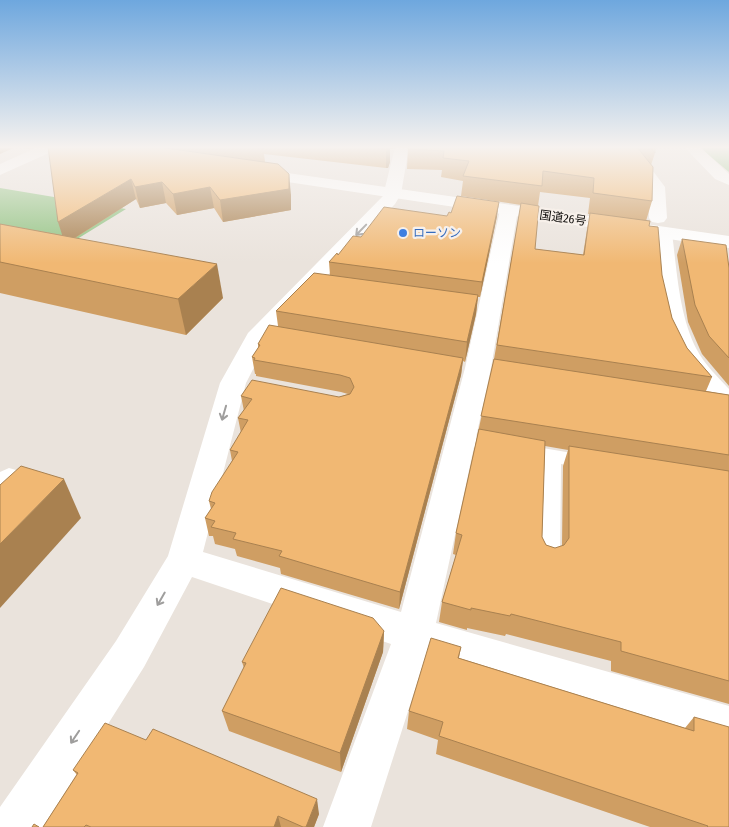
<svg xmlns="http://www.w3.org/2000/svg" width="729" height="827" viewBox="0 0 729 827" font-family="'Fira Sans Condensed','Noto Sans JP',sans-serif">
<rect width="100%" height="100%" fill="#eae3dc"/>
<g fill="#90c280">
<path d="M 699,147 L 729,147 L 729,172 Z"/>
<path d="M 0,188 L 126,209 L 56,252 L 0,242 Z"/>
</g>
<g fill="none" stroke-linecap="round" stroke-linejoin="round">
<g fill="#fff" fill-rule="evenodd">
<path d="M 461,434 L 595,457 L 598,462 L 595,467 L 588,469 L 561,464 L 560,558 L 557,564 L 549,567 L 541,564 L 538,558 L 542,461 L 455,444 L 452,440 L 455,436 Z"/>
<path d="M 9,468 L 16,470 L 19,475 L 7,488 L 0,490 L 0,472 Z"/>
</g>
<g fill="#fff" fill-rule="evenodd">
<path d="M 38,147 L 49,147 L 51,150 L 49,153 L 0,175 L 0,164 Z"/>
<path d="M 395,147 L 409,147 L 401,194 L 395,204 L 270,336 L 246,383 L 203,552 L 401,612 L 465,368 L 500,210 L 503,206 L 509,205 L 515,206 L 518,210 L 491,368 L 436,623 L 729,706 L 729,748 L 426,655 L 371,827 L 323,827 L 391,644 L 192,577 L 144,667 L 43,827 L 0,827 L 0,807 L 116,641 L 168,556 L 220,383 L 248,333 L 383,196 Z"/>
<path d="M 620,147 L 635,147 L 665,187 L 667,218 L 664,222 L 658,223 L 652,222 L 649,218 L 649,187 Z"/>
<path d="M 663,227 L 670,229 L 672,233 C 677,271 679,316 697,350 C 705,365 718,377 729,389 L 729,414 C 716,410 709,400 701,390 C 690,378 679,364 672,349 C 656,314 656,271 654,233 L 656,229 Z"/>
</g>
<path fill="#fff" fill-rule="evenodd" d="M 684,147 L 700,147 L 729,174 L 729,185 L 715,179 Z"/>
<path fill="#fff" fill-rule="evenodd" d="M 253,168 L 729,236 L 729,248 L 247,176 L 245,173 L 247,170 Z"/>
</g>
<g fill="#cf9e63" fill-rule="evenodd">
<path d="M 17,147 L 33,147 L 29,149 Z"/>
<path d="M 166,147 L 394,147 L 393,149 L 390,149 L 390,162 L 388,168 L 386,168 L 264,154 L 265,162 L 291,195 L 291,210 L 223,222 L 214,208 L 177,215 L 166,203 L 140,208 L 136,199 L 75,238 L 223,298 L 186,335 L 0,293 L 0,224 L 62,235 L 167,148 Z"/>
<path d="M 408,147 L 638,148 L 639,147 L 655,147 L 655,153 L 651,165 L 652,201 L 646,221 L 649,226 L 672,318 L 687,348 L 712,377 L 706,391 L 729,395 L 729,704 L 611,671 L 611,661 L 506,634 L 505,636 L 467,628 L 467,630 L 439,622 L 442,602 L 456,555 L 453,554 L 456,533 L 494,359 L 521,205 L 461,196 L 463,181 L 441,177 L 442,170 L 407,169 ZM 540,192 L 590,198 L 588,214 L 590,214 L 587,229 L 583,255 L 535,249 L 538,206 ZM 545,446 L 568,450 L 563,466 L 562,546 L 555,548 L 546,545 L 542,537 Z"/>
<path d="M 447,216 L 497,216 L 480,297 L 478,297 L 476,314 L 465,362 L 463,361 L 461,375 L 399,609 L 281,574 L 280,568 L 237,556 L 235,549 L 215,544 L 213,536 L 209,536 L 205,518 L 211,509 L 209,501 L 232,461 L 230,450 L 241,433 L 238,418 L 244,411 L 241,396 L 339,397 L 348,394 L 341,392 L 256,376 L 256,374 L 255,374 L 252,357 L 258,348 L 258,344 L 278,326 L 276,311 L 330,275 L 329,262 L 361,237 Z"/>
<path d="M 682,239 L 729,268 L 729,386 L 702,354 L 688,322 L 677,255 Z"/>
<path d="M 384,631 L 383,652 L 341,772 L 229,731 L 222,711 L 244,668 L 242,662 Z"/>
<path d="M 461,647 L 459,658 L 685,728 L 694,717 L 729,827 L 650,827 L 436,754 L 438,740 L 407,729 L 409,711 Z"/>
<path d="M 73,770 L 319,814 L 314,827 L 43,827 L 77,775 Z"/>
</g>
<g fill="#a98150">
<path d="M 0,147 L 16,147 L 0,154 Z"/>
<path d="M 389,147 L 390,147 L 390,162 L 388,168 L 386,168 L 386,149 Z"/>
<path d="M 289,174 L 291,195 L 291,210 L 223,222 L 220,200 Z"/>
<path d="M 131,179 L 136,199 L 65,244 L 58,222 Z"/>
<path d="M 162,182 L 166,203 L 140,208 L 135,187 Z"/>
<path d="M 210,187 L 214,208 L 177,215 L 173,194 Z"/>
<path d="M 499,202 L 497,216 L 480,297 L 482,282 Z"/>
<path d="M 217,264 L 223,298 L 186,335 L 178,299 Z"/>
<path d="M 478,295 L 476,314 L 465,362 L 467,342 Z"/>
<path d="M 463,358 L 461,375 L 399,609 L 400,592 Z"/>
<path d="M 64,479 L 81,518 L 0,608 L 0,544 Z"/>
<path d="M 384,631 L 383,652 L 341,772 L 340,753 Z"/>
<path d="M 317,799 L 319,814 L 314,827 L 306,827 Z"/>
<path d="M 278,816 L 281,827 L 274,827 Z"/>
</g>
<g fill="#f1b873" stroke="#a98150">
<path d="M 48,147 L 159,147 L 278,164 L 289,174 L 289,189 L 220,200 L 210,187 L 173,194 L 162,182 L 135,187 L 131,179 L 58,222 Z"/>
<path d="M 251,147 L 262,147 L 264,149 Z"/>
<path d="M 371,147 L 389,147 L 389,148 L 386,149 Z"/>
<path d="M 408,147 L 637,147 L 653,167 L 652,201 L 593,193 L 594,178 L 543,171 L 542,186 L 463,176 L 469,161 L 443,158 L 444,151 L 408,149 Z"/>
<path d="M 650,147 L 655,147 L 655,153 Z"/>
<path d="M 457,196 L 499,202 L 482,282 L 329,262 L 337,253 L 338,255 L 353,236 L 361,237 L 384,207 L 447,216 L 449,212 L 451,213 Z"/>
<path d="M 521,203 L 539,206 L 535,249 L 584,255 L 590,213 L 650,221 L 649,226 L 658,227 L 662,275 L 672,318 L 687,348 L 712,377 L 497,345 Z"/>
<path d="M 0,224 L 217,264 L 178,299 L 0,262 Z"/>
<path d="M 682,239 L 726,245 L 729,268 L 729,358 L 709,336 L 695,305 Z"/>
<path d="M 314,273 L 478,295 L 467,342 L 276,311 Z"/>
<path d="M 269,325 L 463,358 L 400,592 L 279,556 L 282,551 L 233,539 L 236,533 L 211,527 L 215,521 L 205,518 L 215,503 L 209,501 L 212,492 L 238,452 L 230,450 L 248,420 L 238,418 L 252,399 L 241,396 L 252,380 L 339,397 L 350,394 L 354,387 L 350,378 L 340,375 L 254,360 L 255,358 L 252,357 L 260,345 L 258,344 Z"/>
<path d="M 494,359 L 729,395 L 729,455 L 481,416 Z"/>
<path d="M 479,429 L 545,441 L 542,537 L 546,545 L 555,548 L 564,545 L 569,538 L 569,446 L 729,471 L 729,681 L 621,651 L 621,642 L 511,614 L 510,616 L 471,608 L 471,610 L 442,602 L 462,535 L 456,533 Z"/>
<path d="M 21,466 L 64,479 L 0,544 L 0,485 Z"/>
<path d="M 281,588 L 373,618 L 384,631 L 340,753 L 222,711 L 246,663 L 242,662 Z"/>
<path d="M 431,638 L 461,647 L 458,658 L 694,731 L 694,717 L 729,727 L 729,827 L 707,827 L 708,826 L 439,736 L 443,722 L 409,711 Z"/>
<path d="M 105,723 L 146,740 L 153,729 L 317,799 L 306,827 L 303,827 L 278,816 L 274,827 L 91,827 L 86,825 L 84,827 L 43,827 L 78,773 L 73,770 Z"/>
<path d="M 34,824 L 39,827 L 32,827 Z"/>
</g>
<defs><path id="oneway-shaft" d="M-6 0H5M1.5-3L5.5 0L1.5 3" fill="none" stroke-width="1.6" stroke-linecap="round" stroke-linejoin="round" transform="scale(1.25)"/></defs>
<g stroke="#9f9e9d">
<use href="#oneway-shaft" transform="translate(361 230) rotate(134)"/>
<use href="#oneway-shaft" transform="translate(224 413) rotate(106)"/>
<use href="#oneway-shaft" transform="translate(161 599) rotate(120)"/>
<use href="#oneway-shaft" transform="translate(75 737) rotate(124)"/>
</g>
<linearGradient id="sky" x2="0" y2="1"><stop stop-color="#6ea7de"/><stop offset="0.56" stop-color="#f6f2ef"/><stop offset="1" stop-color="#f6f2ef" stop-opacity="0"/></linearGradient>
<rect width="729" height="263" fill="url(#sky)"/>
<circle fill="#3f7fe0" stroke="#f7f0ea" stroke-width="2" cx="403" cy="233" r="5"/>
<g text-anchor="middle" stroke-width="4.5" stroke-linejoin="round" paint-order="stroke">
<g font-size="12" fill="#0e0c0a" stroke="#f7f0ea">
<text transform="translate(563 218) rotate(8)" y="4">国道26号</text>
</g>
<g font-size="12" fill="#366cbe" stroke="#f7f0ea" text-anchor="start">
<text x="413" y="237">ローソン</text>
</g>
</g>
</svg>
